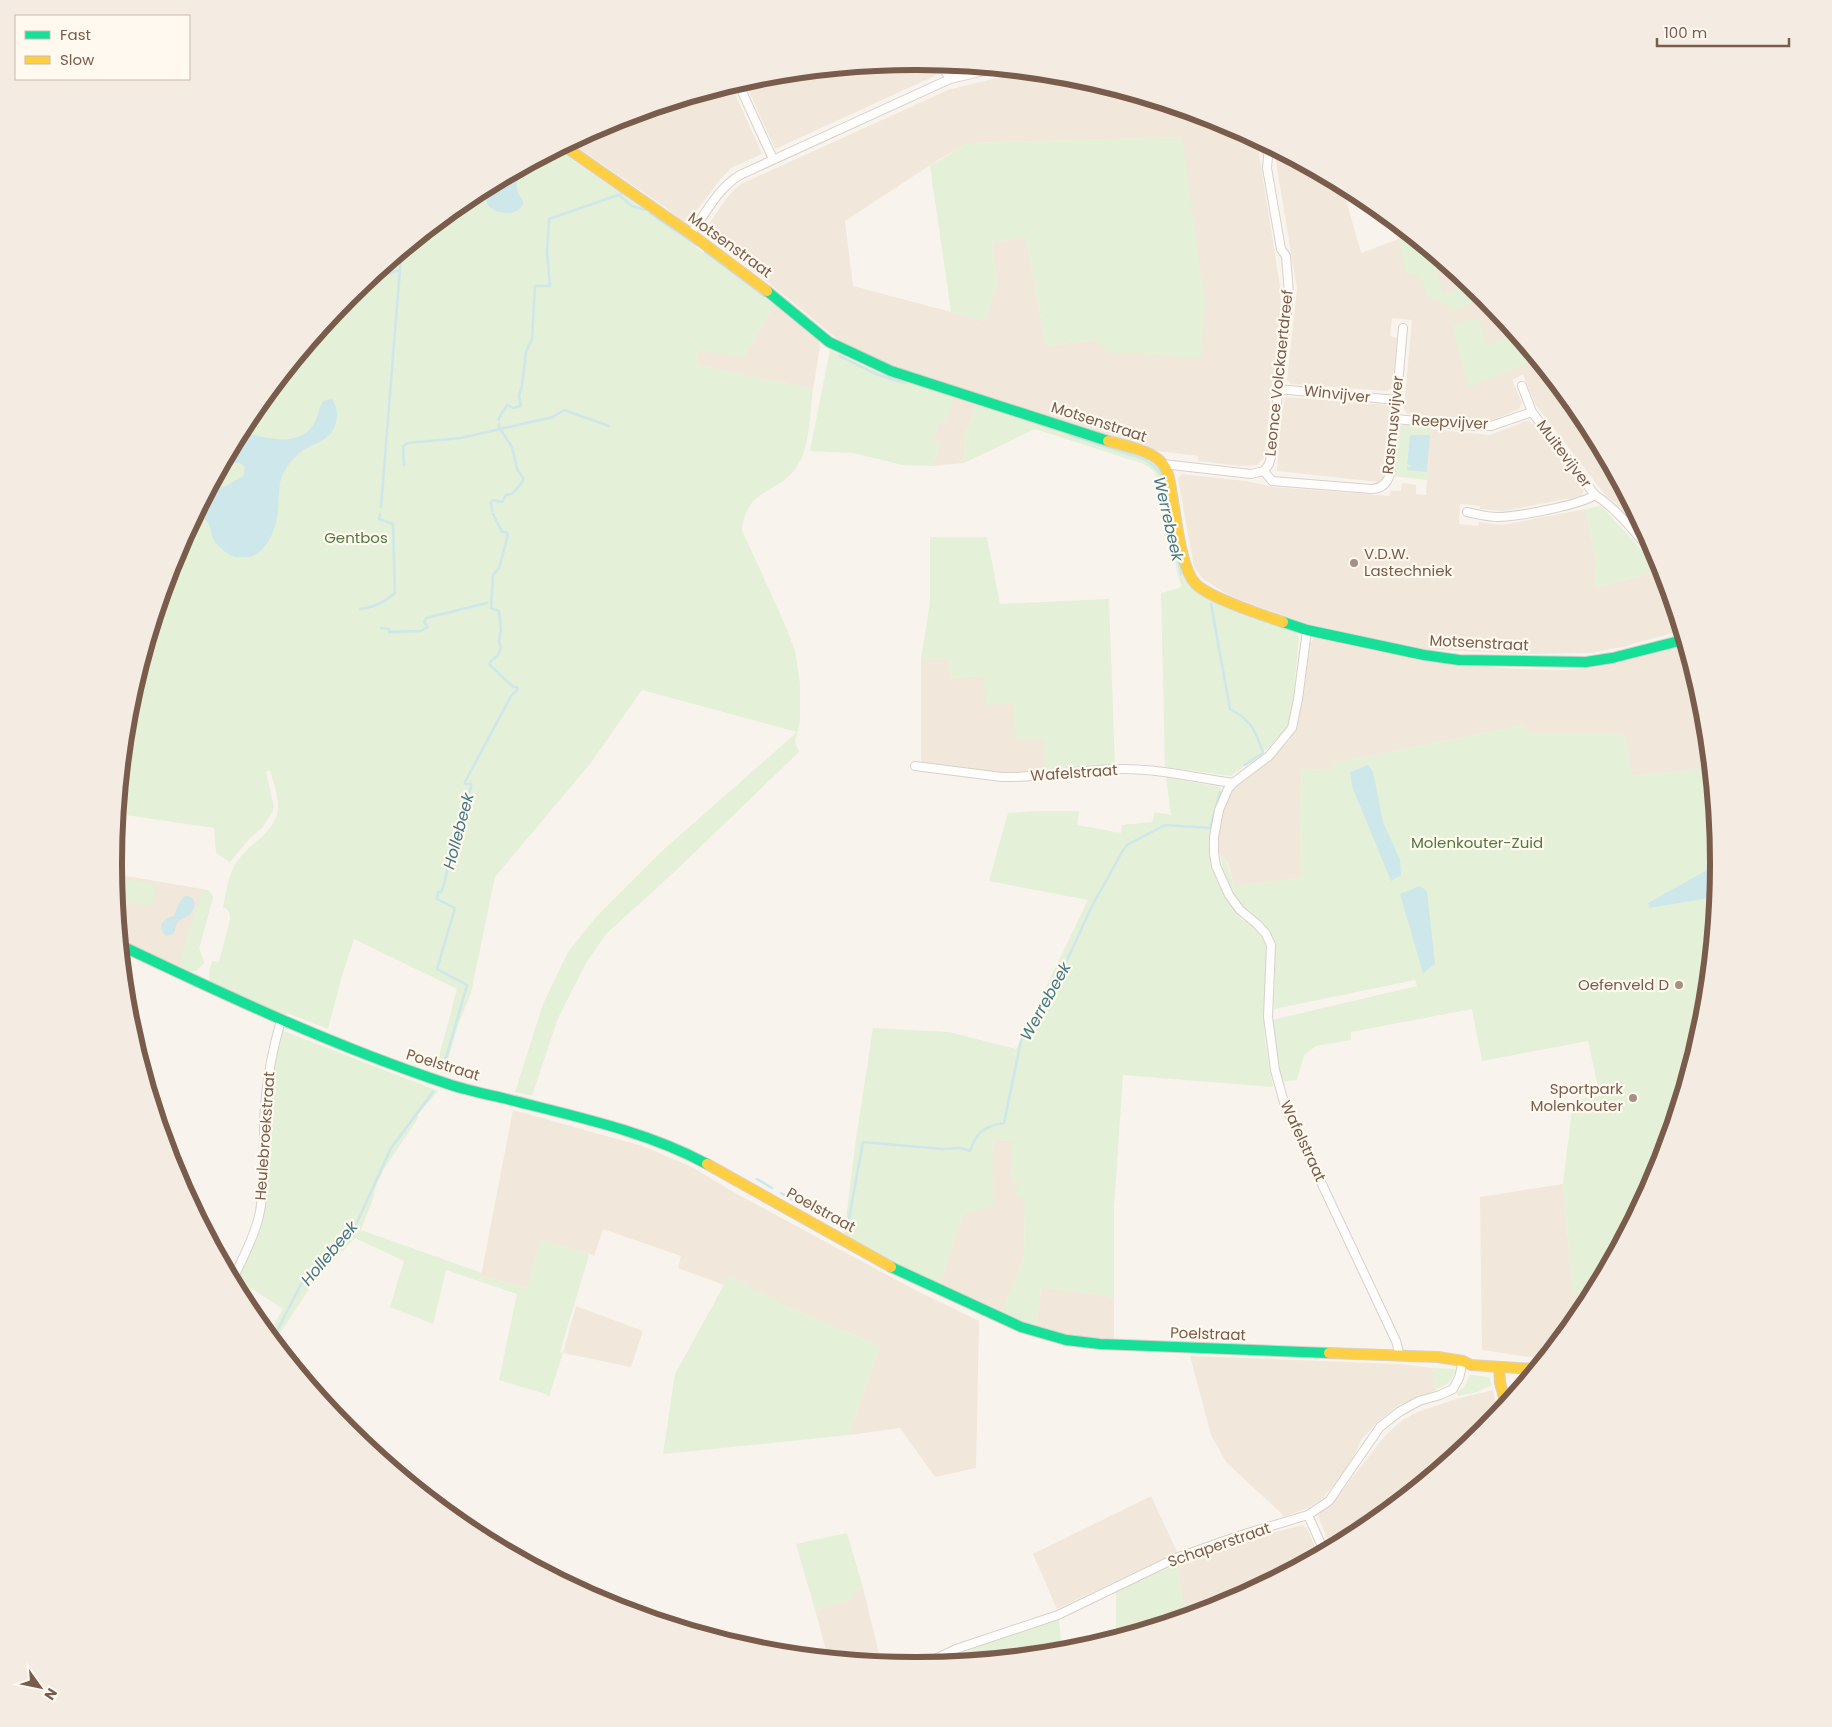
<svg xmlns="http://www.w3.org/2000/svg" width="1832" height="1727" viewBox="0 0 1832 1727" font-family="Poppins,sans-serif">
<rect width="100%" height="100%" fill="#f8f4ed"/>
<g fill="#f1e7da" fill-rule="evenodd">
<path d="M 916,61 L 932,63 L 939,74 L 775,149 L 744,81 L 760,77 Z"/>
<path d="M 1021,72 L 1073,77 L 1223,122 L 1257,141 L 1280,286 L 1281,308 L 1264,457 L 1257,465 L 1242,466 L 1198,461 L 1198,456 L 1151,450 L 892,367 L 853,349 L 835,337 L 769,283 L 704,234 L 704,231 L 726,199 L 736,188 L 743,183 L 948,90 ZM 1182,137 L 1095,340 L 1046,346 L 1026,237 L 992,243 L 997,284 L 985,321 L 853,286 L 845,221 L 938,160 L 968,143 Z"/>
<path d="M 731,85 L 762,154 L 731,168 L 719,181 L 691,218 L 688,220 L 684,222 L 665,207 L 571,143 L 609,122 Z"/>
<path d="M 1274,150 L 1342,186 L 1361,253 L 1409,235 L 1483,296 L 1583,418 L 1647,538 L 1616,503 L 1606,496 L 1535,404 L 1523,374 L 1512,380 L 1522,403 L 1519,409 L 1493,420 L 1484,421 L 1407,414 L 1404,409 L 1412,320 L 1392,318 L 1390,336 L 1397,338 L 1392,388 L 1387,391 L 1291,384 L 1287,380 L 1297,289 Z"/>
<path d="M 774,305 L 819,342 L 820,347 L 813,389 L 697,365 L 699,349 L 744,357 Z"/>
<path d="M 954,397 L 976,404 L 965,436 L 964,463 L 932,466 L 941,443 L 933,440 L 939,422 L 945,424 Z"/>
<path d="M 1285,397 L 1387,405 L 1390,408 L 1383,479 L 1379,482 L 1277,471 L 1281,420 Z"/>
<path d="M 1526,421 L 1533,423 L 1584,490 L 1582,496 L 1503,511 L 1480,509 L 1480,506 L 1460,504 L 1459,524 L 1478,526 L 1479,522 L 1502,525 L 1586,509 L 1596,563 L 1595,588 L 1661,570 L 1680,631 L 1622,647 L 1591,653 L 1524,654 L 1420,649 L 1312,625 L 1277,613 L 1230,596 L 1203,579 L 1194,567 L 1178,479 L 1182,474 L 1245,481 L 1275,487 L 1390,496 L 1390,491 L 1401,491 L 1402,483 L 1416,485 L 1416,494 L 1426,495 L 1430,429 L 1490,435 Z"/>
<path d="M 1314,637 L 1425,661 L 1457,666 L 1482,665 L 1499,668 L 1517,669 L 1562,670 L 1602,667 L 1684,646 L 1703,707 L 1708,761 L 1699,763 L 1700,769 L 1632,776 L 1624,734 L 1529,734 L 1524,725 L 1331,764 L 1333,770 L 1302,769 L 1300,809 L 1301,878 L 1234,886 L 1228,864 L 1223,855 L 1221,858 L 1218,849 L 1219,826 L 1227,798 L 1234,786 L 1261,767 L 1289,741 L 1296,728 L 1310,644 Z"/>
<path d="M 948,658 L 951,678 L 983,676 L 1013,703 L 1044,739 L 1045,772 L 1014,774 L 978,771 L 921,762 L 921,659 L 924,660 Z"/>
<path d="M 115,874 L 208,890 L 213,897 L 199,948 L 204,963 L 196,971 L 190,971 L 121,941 Z"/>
<path d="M 513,1110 L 642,1146 L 692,1167 L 735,1193 L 917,1291 L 979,1321 L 976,1468 L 935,1477 L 900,1428 L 849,1435 L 880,1346 L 790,1308 L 728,1276 L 724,1285 L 678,1268 L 681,1256 L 603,1229 L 594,1256 L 587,1253 L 541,1240 L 527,1288 L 481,1276 Z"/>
<path d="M 995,1140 L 1013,1141 L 1011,1181 L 1017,1181 L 1025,1197 L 1024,1255 L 1015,1282 L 1002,1310 L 998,1312 L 939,1286 L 963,1214 L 993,1150 Z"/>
<path d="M 1563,1184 L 1573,1293 L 1590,1295 L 1583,1309 L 1543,1359 L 1482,1350 L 1480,1197 Z"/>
<path d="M 1041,1287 L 1114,1297 L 1114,1338 L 1084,1338 L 1036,1330 Z"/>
<path d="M 576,1306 L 643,1331 L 631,1367 L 563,1353 Z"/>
<path d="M 1190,1356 L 1400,1364 L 1432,1368 L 1436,1390 L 1399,1405 L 1378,1421 L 1361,1440 L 1353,1458 L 1341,1476 L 1323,1498 L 1308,1508 L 1283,1517 L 1282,1514 L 1226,1462 L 1211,1435 Z"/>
<path d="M 1493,1390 L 1498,1413 L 1483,1431 L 1361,1531 L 1330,1547 L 1318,1515 L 1338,1496 L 1384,1437 L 1400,1422 L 1415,1413 L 1456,1399 Z"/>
<path d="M 1151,1496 L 1177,1552 L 1057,1609 L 1033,1554 Z"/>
<path d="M 1302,1525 L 1307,1528 L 1318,1554 L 1233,1600 L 1183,1604 L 1177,1563 L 1238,1542 Z"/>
<path d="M 863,1588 L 881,1662 L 828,1657 L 815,1610 L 852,1599 L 850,1592 Z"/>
</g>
<g fill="#e4f0d7">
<path d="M 1182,137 L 1205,302 L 1201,358 L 1108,352 L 1095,340 L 1046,346 L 1026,237 L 992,243 L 997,284 L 985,321 L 951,312 L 930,166 L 968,143 Z"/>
<path d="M 558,150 L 643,208 L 774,305 L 744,357 L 699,350 L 697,365 L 813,389 C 810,411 810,447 798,465 C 778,496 746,486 742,530 L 787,629 L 795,651 L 800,684 L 800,721 L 795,742 L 799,752 L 670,876 L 607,933 L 586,963 L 558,1018 L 532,1096 L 515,1092 L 543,1004 L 568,952 L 596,917 L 661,852 L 797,732 L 642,690 L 590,764 L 495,877 L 471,993 L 458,1025 L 445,1071 L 436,1068 L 457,989 L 354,939 L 342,976 L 328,1029 L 287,1013 L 285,1017 L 210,982 C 208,974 210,969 212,961 L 219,962 L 230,919 C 230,913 229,909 223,908 C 226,894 228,875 236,863 C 242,854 250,847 258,840 C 286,816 279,801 270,770 L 266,772 L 274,807 L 272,813 L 262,828 L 249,839 L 230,862 L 216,853 L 214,828 L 119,814 L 129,707 L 175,556 L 249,418 L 349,296 L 471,196 Z"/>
<path d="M 1409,235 L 1434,256 L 1443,294 L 1469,284 L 1485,298 L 1449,312 L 1446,303 L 1428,298 L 1419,275 L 1406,274 L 1399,239 Z"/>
<path d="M 1478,317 L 1487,345 L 1515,335 L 1536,361 L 1468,387 L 1452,325 Z"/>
<path d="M 830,350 L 875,371 L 954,397 L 945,425 L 939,422 L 933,440 L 941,443 L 932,466 L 903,465 L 853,453 L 810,451 Z"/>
<path d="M 976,404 L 1148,458 L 1155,463 L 1162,473 L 1182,572 L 1189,584 L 1213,602 L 1293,630 L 1299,637 L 1293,701 L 1289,721 L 1285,731 L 1267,749 L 1231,776 L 1165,767 L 1161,593 L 1182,587 L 1178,576 L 1157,477 L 1154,471 L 1144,464 L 1035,429 L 964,463 L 965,436 Z"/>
<path d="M 1404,424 L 1431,426 L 1430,435 L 1410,435 L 1407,464 L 1411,464 L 1411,467 L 1407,466 L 1407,470 L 1428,471 L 1427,480 L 1393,476 L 1398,428 Z"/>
<path d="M 1599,506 L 1603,508 L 1660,570 L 1595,588 L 1596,563 L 1586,509 Z"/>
<path d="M 930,537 L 987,537 L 1000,604 L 1109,599 L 1115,765 L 1045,772 L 1043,739 L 1015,739 L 1013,704 L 986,705 L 983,676 L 951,678 L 948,658 L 924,660 L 921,659 L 930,602 Z"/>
<path d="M 1524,725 L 1529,734 L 1624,734 L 1632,776 L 1699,769 L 1698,763 L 1708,761 L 1718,864 L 1703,1020 L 1657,1171 L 1589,1297 L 1589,1295 L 1573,1293 L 1563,1184 L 1573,1101 L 1600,1096 L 1588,1041 L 1482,1061 L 1472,1009 L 1351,1032 L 1351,1040 L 1316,1046 L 1304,1055 L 1297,1080 L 1280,1082 L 1272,1020 L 1417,986 L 1415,980 L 1274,1009 L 1275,950 C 1270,924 1252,920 1237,902 C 1227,890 1223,873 1221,858 L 1224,855 L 1225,857 L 1234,886 L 1301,878 L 1300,809 L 1302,769 L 1333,770 L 1331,764 Z"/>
<path d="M 1166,777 L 1220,787 L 1222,792 L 1213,823 L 1224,892 L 1241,919 L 1258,929 L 1263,935 L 1267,948 L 1264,1014 L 1265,1042 L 1273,1087 L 1123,1075 L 1114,1207 L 1114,1297 L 1041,1287 L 1036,1330 L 998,1312 L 1002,1310 L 1015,1282 L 1024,1255 L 1025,1197 L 1016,1197 L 1017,1181 L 1011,1181 L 1012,1141 L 995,1140 L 993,1150 L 994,1205 L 963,1214 L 939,1286 L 844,1236 L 855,1146 L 873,1028 L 949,1032 L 1016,1049 L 1088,900 L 989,881 L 1008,813 L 1036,811 L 1079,811 L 1077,825 L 1121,833 L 1122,825 L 1152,822 L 1155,812 L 1171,815 Z"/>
<path d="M 115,877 L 156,884 L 152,907 L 117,900 Z"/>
<path d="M 208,890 L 213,897 L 199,948 L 204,963 L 196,971 L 190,971 L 180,966 L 184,945 L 201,893 Z"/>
<path d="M 281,1030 L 438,1091 L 417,1115 L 419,1117 L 384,1169 L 377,1183 L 373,1199 L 361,1230 L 482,1273 L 481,1276 L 527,1288 L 541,1240 L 587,1253 L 589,1255 L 560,1352 L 563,1353 L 549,1397 L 546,1394 L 499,1380 L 517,1294 L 446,1270 L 433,1324 L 390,1307 L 404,1261 L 355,1238 L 313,1283 L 275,1341 L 269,1333 L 283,1309 L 251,1288 L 243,1298 L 234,1281 L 256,1233 L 270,1082 Z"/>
<path d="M 727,1275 L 790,1308 L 880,1346 L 849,1435 L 663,1454 L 675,1374 L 724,1285 Z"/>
<path d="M 1432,1368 L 1456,1369 C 1453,1380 1447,1386 1436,1389 Z"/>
<path d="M 1470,1375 L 1489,1377 L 1492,1385 L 1477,1392 L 1458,1396 L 1457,1393 L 1464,1387 Z"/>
<path d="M 847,1533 L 863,1588 L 850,1592 L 853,1599 L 815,1610 L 796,1544 Z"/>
<path d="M 1177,1563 L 1183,1604 L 1233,1600 L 1223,1605 L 1123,1635 L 1116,1635 L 1116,1590 Z"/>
<path d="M 1059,1619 L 1062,1651 L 937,1664 C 976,1645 1018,1634 1059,1619 Z"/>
</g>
<g fill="#cde7ea">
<path d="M 513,174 L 518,180 C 517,183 516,188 518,192 C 519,197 526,201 522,206 C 516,217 492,214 487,203 C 485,198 486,192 488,187 Z"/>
<path d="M 332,399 C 340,410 338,428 327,437 C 317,445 304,447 295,457 C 288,465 282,473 280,483 C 278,495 279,506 277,518 C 274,534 263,559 243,557 C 239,557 236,558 232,556 C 226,553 219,547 215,542 C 207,529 215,525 198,514 L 214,482 L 219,486 L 224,487 L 243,476 L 245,467 L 240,463 L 231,463 L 221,471 L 241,432 C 264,437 297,449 313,425 C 319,417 318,409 323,401 Z"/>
<path d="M 1410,435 L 1430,435 L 1427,472 L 1407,470 L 1407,466 L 1411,467 L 1411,465 L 1407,464 Z"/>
<path d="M 1368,765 L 1373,772 L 1383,822 L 1400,860 L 1401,875 L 1391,881 L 1352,786 L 1350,772 Z"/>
<path d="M 1718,864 L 1715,897 L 1649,908 L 1648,903 Z"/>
<path d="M 1420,886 L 1427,892 L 1435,964 L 1423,973 L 1400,894 Z"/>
<path d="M 185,896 C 196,896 197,906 191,913 C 187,918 181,918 178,922 C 175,925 175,931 174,934 L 166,936 C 156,925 163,919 174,916 L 180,901 Z"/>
</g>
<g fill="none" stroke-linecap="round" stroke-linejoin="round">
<g stroke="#cde7ea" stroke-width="2.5">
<path d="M 619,195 L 632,206 L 645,210"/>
<path d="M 650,213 L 696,245"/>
<path d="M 705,252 L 764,296"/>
<path d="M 370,279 L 400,270"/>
<path d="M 840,356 L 876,374 L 905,383"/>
<path d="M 499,420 L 499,418 L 507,405 L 513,408 L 521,406 L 519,395 L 522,386 L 526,352 L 532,339 L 535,286 L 550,286 L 547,252 L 549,219 L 621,194"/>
<path d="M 1070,435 L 1144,459 C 1151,463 1156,467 1161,475 L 1181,574"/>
<path d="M 404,465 L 403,446 L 408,443 L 461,438 L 553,417 L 564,410 L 609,426"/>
<path d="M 381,507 L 401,256"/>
<path d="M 492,511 L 491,502 L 493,500 L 502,502 L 506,495 L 512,494 L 516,490 L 523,481 L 523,478 L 517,469 L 512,447 L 499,427 L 499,424"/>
<path d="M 1211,604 L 1230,709 C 1251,720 1256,731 1263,753 L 1245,765"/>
<path d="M 360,609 C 374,607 384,603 395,593 L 393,524 L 379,519 L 380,514"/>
<path d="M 381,628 L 389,629 L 389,632 L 421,631 L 428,627 L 424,622 L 426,618 L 487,603"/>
<path d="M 443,1068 L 467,985 L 437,969 L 455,908 L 437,899 L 438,892 L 441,892 L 443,888 L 456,834 L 471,787 L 471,784 L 465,784 L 465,782 L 511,696 L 518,689 L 517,687 L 513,687 L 489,664 L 490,662 L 498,655 L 501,648 L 499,641 L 501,630 L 499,611 L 491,608 L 493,575 L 499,568 L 508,535 L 506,532 L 502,532 L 493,514"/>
<path d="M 757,1179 L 772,1188"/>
<path d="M 781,1193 L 796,1202"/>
<path d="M 805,1207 L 847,1230 L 863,1142 L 943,1149 L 961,1148 L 970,1151 C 976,1132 985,1126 1004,1123 L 1021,1041 L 1052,993 L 1092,906 L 1122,852 L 1127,845 L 1165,825 L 1210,828 L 1220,792"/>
<path d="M 273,1339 L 301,1284 L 355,1227 L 391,1148 L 433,1092"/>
</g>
<defs>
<g id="street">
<path d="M 941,64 L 950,79"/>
<path d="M 738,83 L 773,159"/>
<path d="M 691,234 C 705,214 718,188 740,175 L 950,79 L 993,69"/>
<path d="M 1522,386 L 1532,412 L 1595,495 C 1620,511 1638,537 1658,559"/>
<path d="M 1278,389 L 1396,400"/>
<path d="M 1395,419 L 1474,426 L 1491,426 L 1532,412"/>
<path d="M 1163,464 L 1251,474 L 1264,471 L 1269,464 L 1271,457 L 1289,294 L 1286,256 L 1281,249 L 1267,168 L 1268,156 L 1267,146"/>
<path d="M 1264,471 L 1272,481 L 1371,489 C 1381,489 1387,484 1390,474 L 1403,328"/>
<path d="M 1467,512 C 1477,514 1487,517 1497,517 C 1517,517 1580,505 1595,495"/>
<path d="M 1307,630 L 1298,699 L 1292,728 L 1269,756 L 1233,783 L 1228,789 L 1219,810 L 1214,837 L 1214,853 L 1216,866 L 1229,895 L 1240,910 L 1257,924 L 1266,934 L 1271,945 L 1268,1017 L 1275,1070 L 1285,1106 L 1396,1341 L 1400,1356"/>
<path d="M 915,766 L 1002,777 C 1042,778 1083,769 1123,769 C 1160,769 1197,778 1233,783"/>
<path d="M 233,1279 C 242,1259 254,1238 259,1216 C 267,1180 262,1142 265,1106 C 267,1077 273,1048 281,1020"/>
<path d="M 1308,1515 L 1324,1551"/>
<path d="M 922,1665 L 956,1649 L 1058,1615 L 1176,1558 L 1241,1535 L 1308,1515 L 1329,1501 L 1380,1427 L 1399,1412 L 1419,1401 L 1440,1395 L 1453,1389 L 1459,1378 L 1463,1361"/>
</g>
<g id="fast">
<path d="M 767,291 L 829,342 L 891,371 L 1108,441"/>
<path d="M 1283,622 L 1307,630 L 1424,655 L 1459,660 L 1586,662 L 1612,658 L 1683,640"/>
<path d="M 122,946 C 229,997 336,1047 448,1084 C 466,1090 485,1094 503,1098 C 572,1116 644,1130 707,1164"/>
<path d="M 891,1267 L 1021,1327 L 1066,1340 L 1100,1344 L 1329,1353"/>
</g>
<g id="slow">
<path d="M 564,146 L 691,234 L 767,291"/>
<path d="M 1108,441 C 1123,445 1148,450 1159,460 C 1169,469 1170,482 1172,495 C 1176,516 1181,568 1195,583 C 1208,598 1263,615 1283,622"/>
<path d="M 707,1164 L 891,1267"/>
<path d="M 1329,1353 L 1438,1357 L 1463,1361 L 1471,1365 L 1534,1369"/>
<path d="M 1499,1367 L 1500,1383 L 1506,1404"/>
</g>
</defs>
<use href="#street" stroke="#d8d1cb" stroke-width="10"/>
<use href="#fast" stroke="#d8d1c9" stroke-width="12"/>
<use href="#slow" stroke="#d8d1c9" stroke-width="12"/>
<use href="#street" stroke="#fefdfc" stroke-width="8"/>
<use href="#fast" stroke="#16e098" stroke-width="10"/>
<use href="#slow" stroke="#ffcf43" stroke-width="10"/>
</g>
<g fill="#a59184" stroke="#fff9ef" stroke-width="2">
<circle cx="1354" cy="563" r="5"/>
<circle cx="1679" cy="985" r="5"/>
<circle cx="1633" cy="1098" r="5"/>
</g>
<g text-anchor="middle" stroke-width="4.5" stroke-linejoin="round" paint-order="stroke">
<g font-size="15" fill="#795c4b" stroke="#fff9ef">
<text transform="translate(730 245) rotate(36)" y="5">Motsenstraat</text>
<text transform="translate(1279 373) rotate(-84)" y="5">Leonce Volckaertdreef</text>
<text transform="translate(1337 394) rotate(6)" y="5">Winvijver</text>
<text transform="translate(1099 422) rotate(18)" y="5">Motsenstraat</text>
<text transform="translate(1450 422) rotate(3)" y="5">Reepvijver</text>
<text transform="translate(1393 425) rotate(-84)" y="5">Rasmusvijver</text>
<text transform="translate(1564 454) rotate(53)" y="5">Muitevijver</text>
<text transform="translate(1479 643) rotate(3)" y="5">Motsenstraat</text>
<text transform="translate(1074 773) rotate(-4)" y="5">Wafelstraat</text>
<text transform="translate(443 1065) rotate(17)" y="5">Poelstraat</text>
<text transform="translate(265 1136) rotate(-86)" y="5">Heulebroekstraat</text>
<text transform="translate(1303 1141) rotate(65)" y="5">Wafelstraat</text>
<text transform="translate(821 1210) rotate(29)" y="5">Poelstraat</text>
<text transform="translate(1208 1334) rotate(2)" y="5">Poelstraat</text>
<text transform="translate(1219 1545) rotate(-19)" y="5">Schaperstraat</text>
</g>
<g font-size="15" fill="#4f793f" stroke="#fff9ef">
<text x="356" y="543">Gentbos</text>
<text x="1477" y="848">Molenkouter-Zuid</text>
</g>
<g font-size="15" fill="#795c4b" stroke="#fff9ef" text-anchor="end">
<text x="1364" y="559" text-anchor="start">V.D.W.<tspan x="1364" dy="17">Lastechniek</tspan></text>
<text x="1669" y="990">Oefenveld D</text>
<text x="1623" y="1094">Sportpark<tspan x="1623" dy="17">Molenkouter</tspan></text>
</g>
<g font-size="16" font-style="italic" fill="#407885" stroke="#fff9ef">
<text transform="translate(1169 519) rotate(77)" y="6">Werrebeek</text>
<text transform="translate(458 831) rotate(-75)" y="6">Hollebeek</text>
<text transform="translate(1045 1001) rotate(-61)" y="6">Werrebeek</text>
<text transform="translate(329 1253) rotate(-50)" y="6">Hollebeek</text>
</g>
</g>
<path d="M0 0H1832V1727H0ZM915 70H917A793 793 0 0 1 1710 863V864A793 793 0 0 1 917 1657H915A793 793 0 0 1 122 864V863A793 793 0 0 1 915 70Z" fill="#f4ece2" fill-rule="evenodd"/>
<path fill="none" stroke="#795c4b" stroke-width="6" d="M915 70H917A793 793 0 0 1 1710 863V864A793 793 0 0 1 917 1657H915A793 793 0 0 1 122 864V863A793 793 0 0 1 915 70Z"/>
<rect x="15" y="15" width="175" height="65" fill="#fff9ef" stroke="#c9baad"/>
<rect x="25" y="31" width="25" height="8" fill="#16e098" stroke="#c9baad"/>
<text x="60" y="40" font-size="15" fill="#795c4b">Fast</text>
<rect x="25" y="56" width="25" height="8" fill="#ffcf43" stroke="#c9baad"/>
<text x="60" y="65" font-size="15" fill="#795c4b">Slow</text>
<g transform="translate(40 1687) rotate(123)" stroke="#fff9ef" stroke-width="4" paint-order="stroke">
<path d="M0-4L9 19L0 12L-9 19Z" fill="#795c4b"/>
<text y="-8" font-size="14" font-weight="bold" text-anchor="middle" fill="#795c4b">N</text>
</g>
<path d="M1657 38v8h132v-8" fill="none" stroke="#795c4b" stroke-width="2.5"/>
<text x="1664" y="38" font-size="15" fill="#795c4b" stroke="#fff9ef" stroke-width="4" paint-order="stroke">100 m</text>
</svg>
